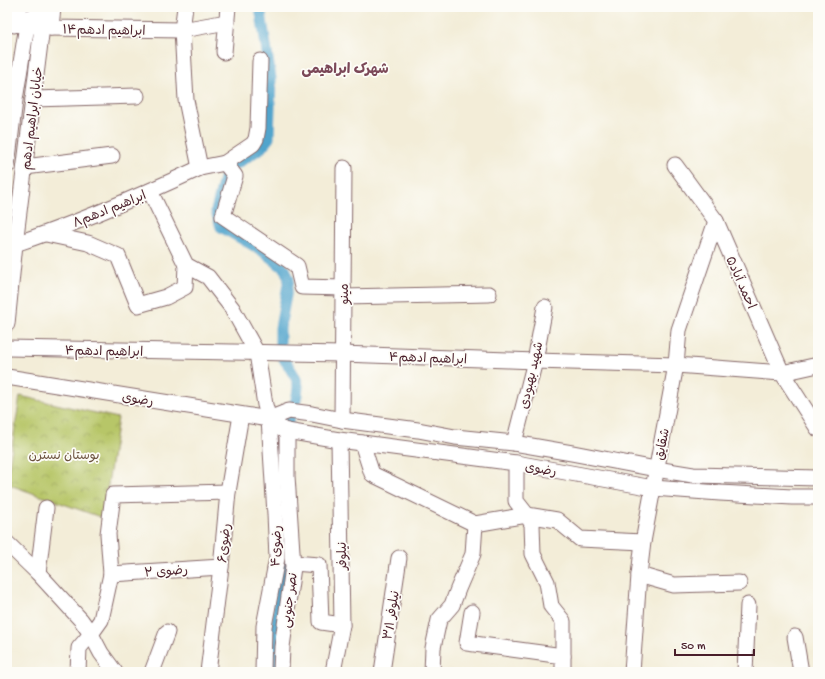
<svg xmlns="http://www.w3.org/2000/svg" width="825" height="679" viewBox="0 0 825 679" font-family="'Gochi Hand','Playpen Sans Arabic',sans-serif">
<defs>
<pattern id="park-crowns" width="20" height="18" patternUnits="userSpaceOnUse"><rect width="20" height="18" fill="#b7c668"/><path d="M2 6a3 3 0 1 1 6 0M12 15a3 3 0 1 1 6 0" fill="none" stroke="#97a056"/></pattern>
</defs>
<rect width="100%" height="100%" fill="#fdfcf7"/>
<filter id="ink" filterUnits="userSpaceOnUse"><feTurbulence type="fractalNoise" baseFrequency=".025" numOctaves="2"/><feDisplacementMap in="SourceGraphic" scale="8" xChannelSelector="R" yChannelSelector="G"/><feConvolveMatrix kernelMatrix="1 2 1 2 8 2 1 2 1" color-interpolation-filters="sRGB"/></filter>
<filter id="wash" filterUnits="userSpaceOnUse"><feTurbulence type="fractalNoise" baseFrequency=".012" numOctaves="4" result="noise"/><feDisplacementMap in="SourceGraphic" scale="16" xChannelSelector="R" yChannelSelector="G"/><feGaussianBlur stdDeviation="0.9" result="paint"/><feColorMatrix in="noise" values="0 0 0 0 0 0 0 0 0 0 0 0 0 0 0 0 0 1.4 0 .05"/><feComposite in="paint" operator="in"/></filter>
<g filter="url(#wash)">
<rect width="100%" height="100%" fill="#f3edd8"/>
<path fill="url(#park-crowns)" stroke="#80724a" d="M 20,396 L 118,418 L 103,518 L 7,484 L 7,479 Z"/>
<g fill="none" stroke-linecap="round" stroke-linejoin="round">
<g stroke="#51a4cc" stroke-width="11">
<path d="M 236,164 L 261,148 L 269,138 L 271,78 L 260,7"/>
<path d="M 225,175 L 216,211 L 221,227 L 261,250 L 285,269 L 289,279 L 280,328 L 280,344"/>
<path d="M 278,474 C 277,454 284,435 290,416 C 294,407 298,396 298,386 C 298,378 288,366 284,359"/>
<path d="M 273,672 L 276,630 L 282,563"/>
</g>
</g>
</g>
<g filter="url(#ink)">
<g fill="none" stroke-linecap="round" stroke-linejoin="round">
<defs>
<g id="minor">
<path d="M 185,7 L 182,30 L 186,100 L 200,168 L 225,163 L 235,176 L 223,216 L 297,266 L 302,287 L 343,288"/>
<path d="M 7,24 L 27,25 L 51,28 L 182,30 L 227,22"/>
<path d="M 14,25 L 20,7"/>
<path d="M 51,28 L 53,7"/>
<path d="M 224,52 L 228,7"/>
<path d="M 33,99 L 137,96"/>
<path d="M 225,163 L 253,144 L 256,139 L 258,128 L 260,61"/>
<path d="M 675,165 L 716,221 L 782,373 L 818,365"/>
<path d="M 7,166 L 15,100 L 27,25 L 30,17"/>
<path d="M 25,167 L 112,156"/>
<path d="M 150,191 L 186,265 L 208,277 L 232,308 L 257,353 L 265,405 L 269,419 L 275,514 L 277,558 L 264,626 L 263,672"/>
<path d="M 46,234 L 88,243 L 118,256 L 138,305 L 166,297 L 185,287 L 186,265"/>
<path d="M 15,244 C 79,223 140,196 200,168"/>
<path d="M 343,297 L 489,294"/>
<path d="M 7,324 L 15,244 L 42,27 L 41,15 L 37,7"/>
<path d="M 7,348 L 342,354 L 535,361 L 676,365 L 782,373 L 818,429"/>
<path d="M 7,377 L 269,419 L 283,430 L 287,431 L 339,440 L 516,463 L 653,488 L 720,493 L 792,497 L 818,497"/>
<path d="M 269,419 L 289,411 L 312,414 L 342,420 L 418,430 L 455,437 L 514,443 L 572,453 L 656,469 L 693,475 L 818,478"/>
<path d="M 342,420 L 344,168"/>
<path d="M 362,443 L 372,474 L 475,524 L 527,515 L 532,524 L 533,554 L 547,582 L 551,606 L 563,621 L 563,672"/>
<path d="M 514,443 L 535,361 L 545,307"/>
<path d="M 516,463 L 516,501 L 527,515 L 557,520 L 580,539 L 643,542"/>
<path d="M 7,543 L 38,573 L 81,620 L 91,634 L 101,653 L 115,672"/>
<path d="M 293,563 L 319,565 L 321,622 L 342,625"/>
<path d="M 38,573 L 46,508"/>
<path d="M 111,574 L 221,567"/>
<path d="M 639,575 L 674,585 L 739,583"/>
<path d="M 472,612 L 467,643 L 563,656"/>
<path d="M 795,637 L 801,672"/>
<path d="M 78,672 L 79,648 L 91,634 L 101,620 L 111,574 L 108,534 L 113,495 L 228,492"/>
<path d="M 152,672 L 167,632"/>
<path d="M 208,672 L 221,567 L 228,492 L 241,415"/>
<path d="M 281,672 L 282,647 L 293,567 L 287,476 L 287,431"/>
<path d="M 333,672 L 342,625 L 339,440"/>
<path d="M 382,672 L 399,558"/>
<path d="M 432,672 L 433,648 L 439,620 L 452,605 L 458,589 L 473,554 L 475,524"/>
<path d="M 632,672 L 639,575 L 643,542 L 676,365 L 679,330 L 716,221"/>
<path d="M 745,672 L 748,605"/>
</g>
</defs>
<use href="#minor" stroke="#856768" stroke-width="17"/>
<use href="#minor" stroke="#fff" stroke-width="15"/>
</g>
</g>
<g text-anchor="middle" stroke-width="3.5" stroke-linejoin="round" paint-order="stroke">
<g font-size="13" fill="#4a1f2b" stroke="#fdfcf7">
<text transform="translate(104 29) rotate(1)" y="5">ابراهیم ادهم۱۴</text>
<text transform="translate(31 118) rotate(-83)" y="5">خیابان ابراهیم ادهم</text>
<text transform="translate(109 208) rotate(-22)" y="5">ابراهیم ادهم۸</text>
<text transform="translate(742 282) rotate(66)" y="5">احمد آباد۵</text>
<text transform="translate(343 294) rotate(-90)" y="5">مینو</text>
<text transform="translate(104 350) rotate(1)" y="5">ابراهیم ادهم۴</text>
<text transform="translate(428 357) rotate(2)" y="5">ابراهیم ادهم۴</text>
<text transform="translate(530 375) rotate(-77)" y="5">شهید بهبودی</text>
<text transform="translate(138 398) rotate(9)" y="5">رضوی</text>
<text transform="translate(661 444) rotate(-79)" y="5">شقایق</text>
<text transform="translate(541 468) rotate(10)" y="5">رضوی</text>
<text transform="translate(223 543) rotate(-84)" y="5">رضوی۶</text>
<text transform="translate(275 546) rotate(-88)" y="5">رضوی۴</text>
<text transform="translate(341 556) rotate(-91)" y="5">نیلوفر</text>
<text transform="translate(166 570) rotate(-4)" y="5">رضوی ۲</text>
<text transform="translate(288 600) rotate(-82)" y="5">نصر جنوبی</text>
<text transform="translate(390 615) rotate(-81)" y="5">نیلوفر ۳/۱</text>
</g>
<g font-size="13" fill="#6b513d" stroke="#fdfcf7">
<text x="64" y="459">بوستان نسترن</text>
</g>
<g font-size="14" font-weight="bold" fill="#7b4858" stroke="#fdfcf7">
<text x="345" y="73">شهرک ابراهیمی</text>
</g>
</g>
<rect width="825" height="679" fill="none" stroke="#fdfcf7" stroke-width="24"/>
<path d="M675 649v6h79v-6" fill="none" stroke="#4a1f2b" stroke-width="2"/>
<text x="681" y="649" font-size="12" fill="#4a1f2b" stroke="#fdfcf7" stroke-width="3" paint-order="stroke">50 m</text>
</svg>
